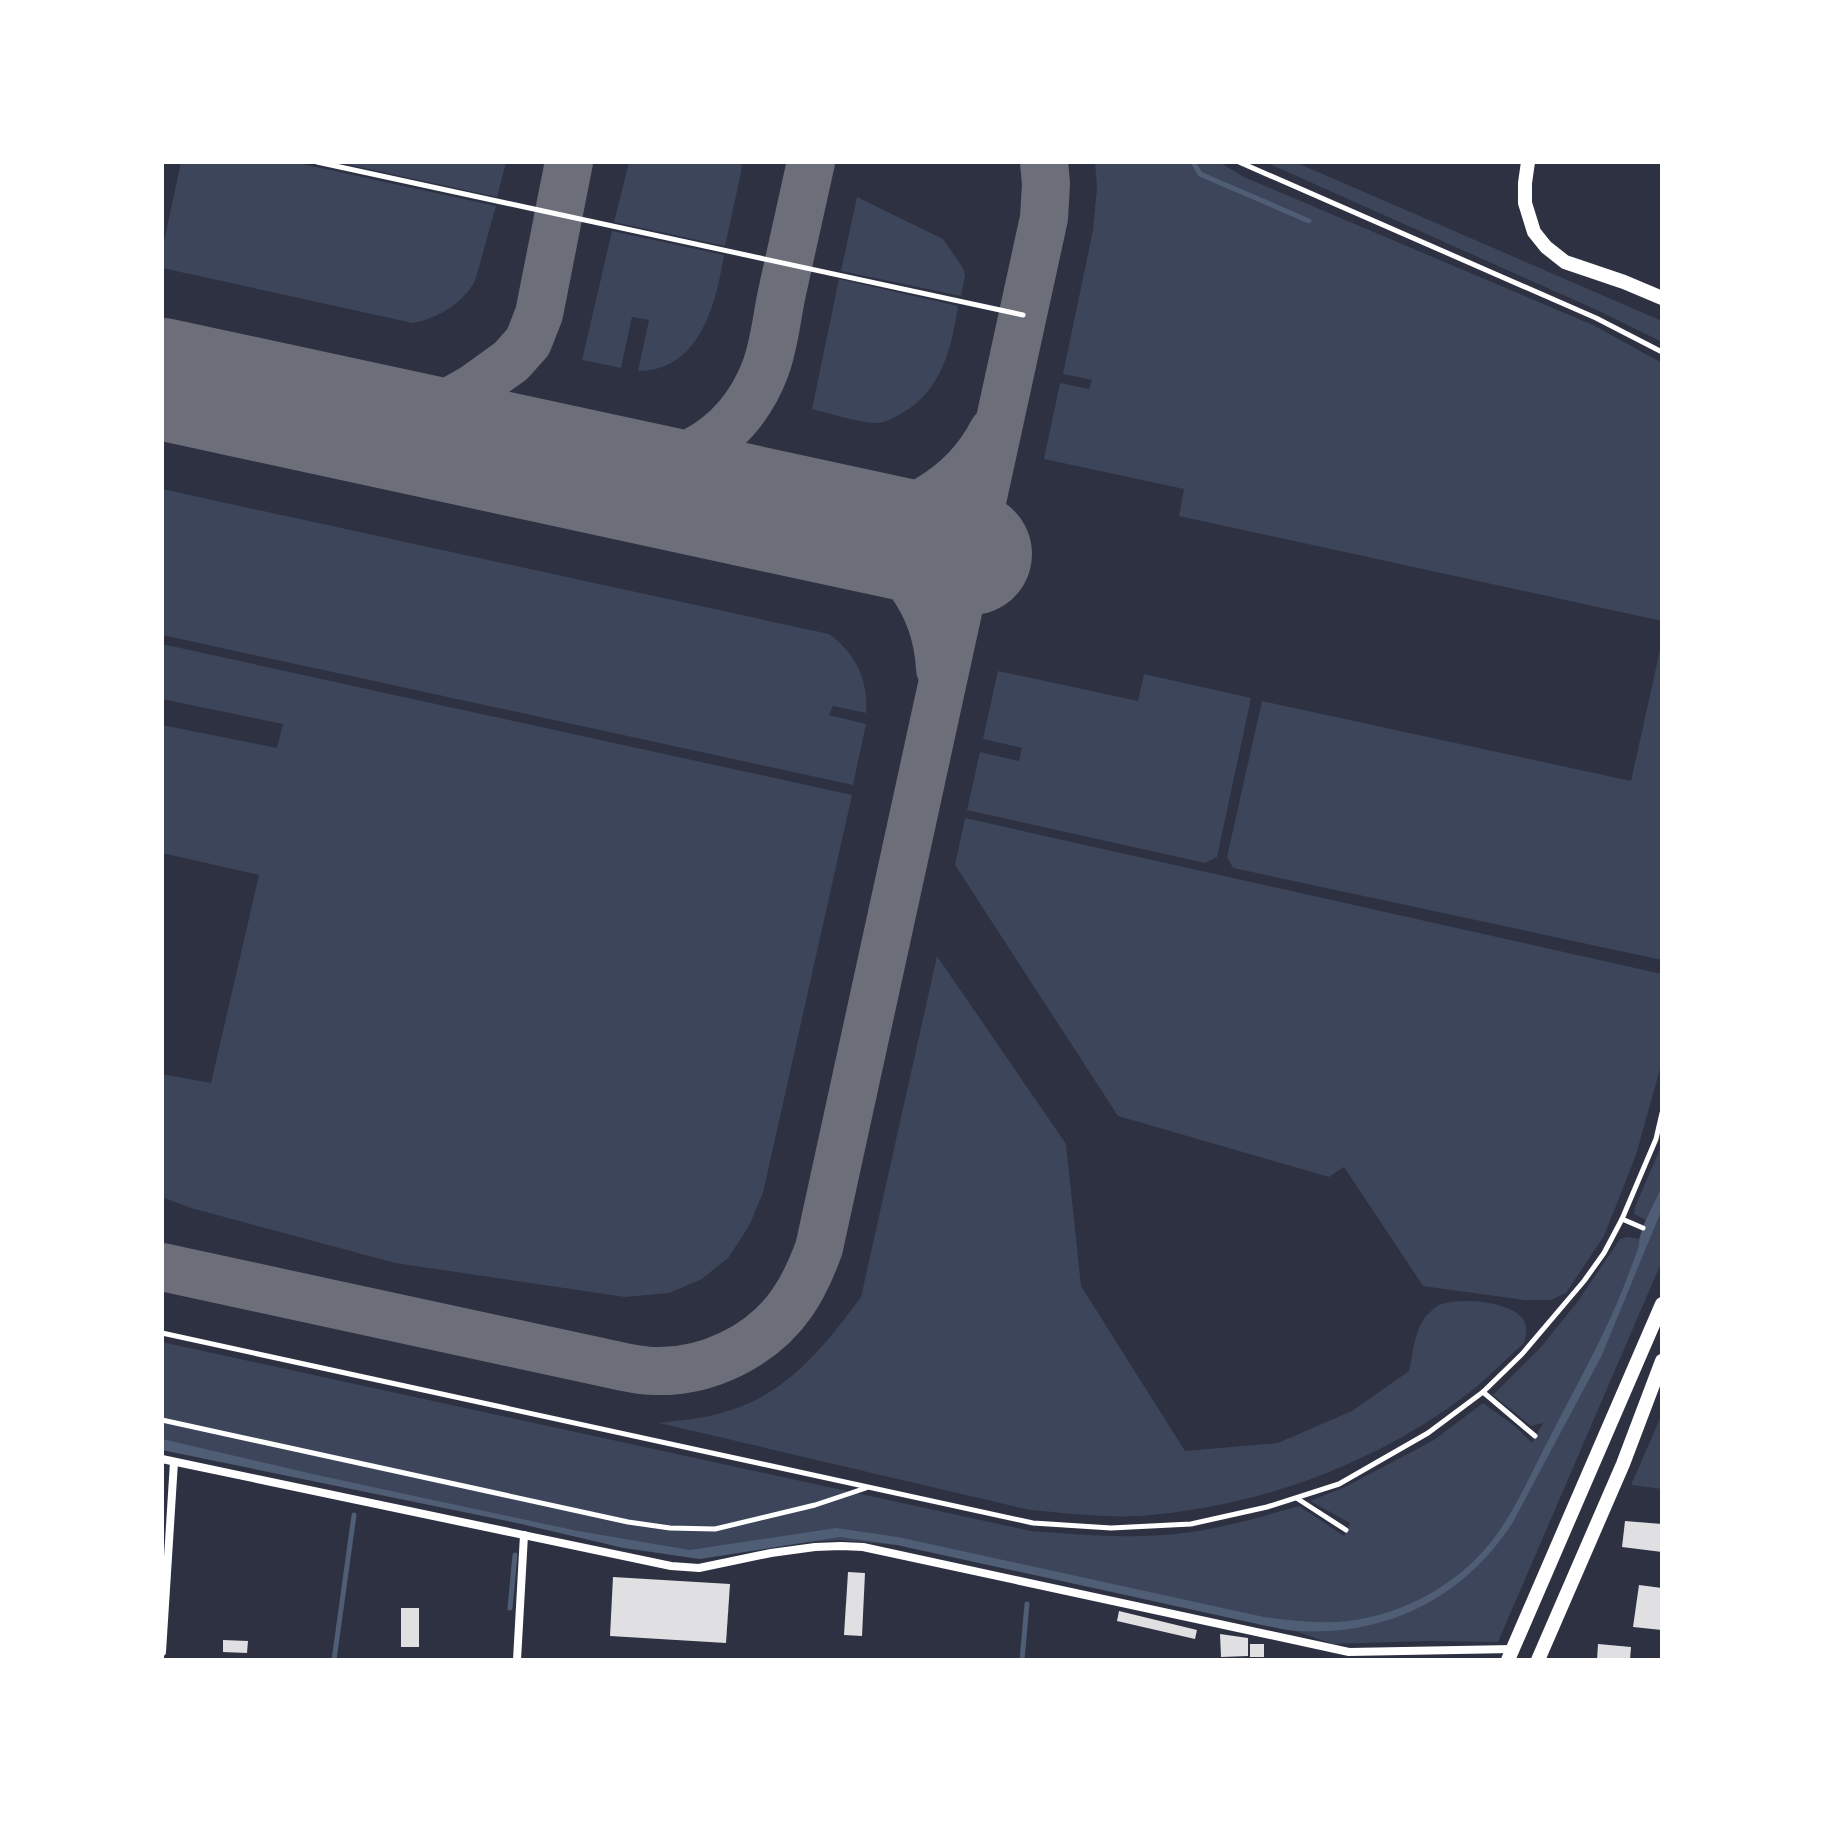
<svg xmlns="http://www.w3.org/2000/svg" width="1824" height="1822" viewBox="0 0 1824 1822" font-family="'PT Sans',sans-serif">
<rect width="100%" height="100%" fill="#2d3142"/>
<g fill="#3c4559">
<path d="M 181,162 L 293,162 L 496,206 L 475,281 C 462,304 438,318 413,323 L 162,268 L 162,251 Z"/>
<path d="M 336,162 L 506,162 L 497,197 Z"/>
<path d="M 629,162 L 742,162 L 741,173 L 725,246 L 614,222 Z"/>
<path d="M 1095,162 L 1219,162 L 1244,177 L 1593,325 L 1662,363 L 1662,621 L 1179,516 L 1184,489 L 1044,459 L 1060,383 L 1089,389 L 1092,380 L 1063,374 L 1093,230 L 1097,188 Z"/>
<path d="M 1265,162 L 1295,162 L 1662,321 L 1662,342 L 1599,311 Z"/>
<path d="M 857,197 L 943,239 L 963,268 L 965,276 L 961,296 L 841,271 Z"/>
<path d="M 612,231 L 724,255 C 716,304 700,371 638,371 L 649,320 L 632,317 L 621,368 L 582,360 Z"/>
<path d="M 839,279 L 958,306 C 952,347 941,392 902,413 C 894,418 883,424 873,423 C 853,421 832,414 812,409 Z"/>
<path d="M 162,489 L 829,634 C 855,652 869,681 866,713 L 833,706 L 829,715 L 866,724 L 853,785 L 162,635 Z"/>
<path d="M 1662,641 L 1662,960 L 1233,868 L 1227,857 L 1262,701 L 1631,781 Z"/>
<path d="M 162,644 L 852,795 L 763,1193 L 749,1226 L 729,1257 L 702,1279 L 669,1293 L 625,1297 L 395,1263 L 191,1208 L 162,1197 L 162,1074 L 211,1083 L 259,875 L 162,853 L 162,725 L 277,748 L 283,724 L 162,699 Z"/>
<path d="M 998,671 L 1138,701 L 1144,674 L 1251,698 L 1217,857 L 1205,863 L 967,810 L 980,752 L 1019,761 L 1022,748 L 983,739 Z"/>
<path d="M 965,818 L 1662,974 L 1662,1062 L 1636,1155 L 1604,1236 L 1566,1293 L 1551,1300 L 1524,1300 L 1423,1286 L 1344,1167 L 1329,1177 L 1118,1116 L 955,865 Z"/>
<path d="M 937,956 L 1066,1144 L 1081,1286 L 1185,1451 L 1278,1443 L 1352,1411 L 1409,1371 C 1413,1354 1414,1332 1425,1317 C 1429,1313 1434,1308 1439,1305 C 1459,1297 1510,1301 1523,1319 C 1528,1327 1526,1335 1524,1343 C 1506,1359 1489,1377 1470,1392 C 1377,1464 1256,1508 1139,1516 C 1103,1518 1066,1513 1030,1510 L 659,1423 C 680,1420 701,1419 721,1413 C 786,1396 823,1348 861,1297 Z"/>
<path d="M 1662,1144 L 1662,1261 L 1498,1642 L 1431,1641 L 1333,1644 L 1295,1631 L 897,1545 L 839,1540 L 793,1543 L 700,1559 L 624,1548 L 517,1523 L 162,1450 L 162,1342 L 1031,1531 C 1084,1535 1138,1540 1191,1532 C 1227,1527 1264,1516 1299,1506 L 1344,1536 L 1350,1523 L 1310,1501 L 1345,1487 L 1434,1440 L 1483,1403 L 1516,1427 L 1532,1443 L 1543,1423 L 1531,1426 L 1493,1395 L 1541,1347 L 1578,1301 L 1620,1239 L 1629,1237 L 1639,1239 L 1646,1220 L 1634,1214 L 1635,1207 Z"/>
<path d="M 1662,1414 L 1662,1489 L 1631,1485 Z"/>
</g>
<path fill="#4f5d75" d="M 1662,1186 L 1662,1209 L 1602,1355 L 1513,1522 C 1465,1597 1388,1636 1298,1631 C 1286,1631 1274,1627 1262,1625 L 897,1545 L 840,1537 L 700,1559 L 624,1548 L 517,1523 L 162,1450 L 162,1439 L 317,1475 L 578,1531 L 690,1550 L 836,1528 L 898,1537 L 1264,1617 C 1292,1621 1320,1624 1348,1621 C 1406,1614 1463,1582 1497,1534 C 1519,1503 1534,1467 1552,1433 C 1574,1390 1598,1347 1617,1303 C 1625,1284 1632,1265 1639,1246 C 1639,1227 1655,1204 1662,1186 Z"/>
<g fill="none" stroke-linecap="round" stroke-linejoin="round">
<g stroke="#4f5d75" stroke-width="5">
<path d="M 1193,162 L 1200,174 L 1309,221"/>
<path d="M 510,1608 L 515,1555"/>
<path d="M 334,1660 L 354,1515"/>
<path d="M 1022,1660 L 1027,1604"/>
</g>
<g stroke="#6c6f7a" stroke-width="48">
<path d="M 367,423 L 409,418 L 442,406 L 475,387 L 511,361 L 528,342 L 539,314 L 569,162"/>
<path d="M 583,470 C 664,479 737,446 766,367 C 775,342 777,314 783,288 C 792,246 802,204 811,162"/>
<path d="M 837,525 C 897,551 937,603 940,669"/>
<path d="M 837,525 C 902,522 963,490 993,431"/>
<path d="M 162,1267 L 624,1367 C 634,1369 644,1371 654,1371 C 707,1373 762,1346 792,1303 C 804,1286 812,1267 819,1248 L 1044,218 L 1046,184 L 1044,162"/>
</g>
<path stroke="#6c6f7a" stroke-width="122" d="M 162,379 L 971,554"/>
</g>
<g fill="#e0e0e3">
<path d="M 1625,1521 L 1662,1524 L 1662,1552 L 1622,1547 Z"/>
<path d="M 848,1572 L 865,1573 L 862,1636 L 844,1635 Z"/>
<path d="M 613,1577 L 730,1584 L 726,1643 L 610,1636 Z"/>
<path d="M 1639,1585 L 1662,1588 L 1662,1630 L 1633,1627 Z"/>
<rect x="401" y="1608" width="18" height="39"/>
<path d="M 1119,1611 L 1197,1630 L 1195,1639 L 1117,1621 Z"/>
<path d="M 1220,1634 L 1248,1638 L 1248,1656 L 1221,1657 Z"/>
<path d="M 223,1640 L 248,1641 L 247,1653 L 223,1652 Z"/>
<rect x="1250" y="1644" width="14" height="13"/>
<path d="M 1598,1644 L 1631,1647 L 1630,1660 L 1597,1660 Z"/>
</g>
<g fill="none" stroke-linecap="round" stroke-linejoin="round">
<g stroke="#fff" stroke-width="5">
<path d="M 317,162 L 1023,315"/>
<path d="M 1239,162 L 1596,318 L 1662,352"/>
<path d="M 1622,1219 L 1643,1228"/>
<path d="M 162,1333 L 1033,1523 L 1111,1528 L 1191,1524 L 1267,1507 L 1339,1484 L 1428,1433 L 1483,1392 L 1522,1354 L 1584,1281 L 1604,1253 L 1622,1219 L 1656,1139 L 1662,1113"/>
<path d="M 1483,1392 L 1535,1436"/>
<path d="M 162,1420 L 628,1522 L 670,1528 L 715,1529 L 815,1505 L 866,1488"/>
<path d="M 1298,1499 L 1346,1530"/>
</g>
<g stroke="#fff" stroke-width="8">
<path d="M 162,1459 L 671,1566 L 699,1568 L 771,1553 L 815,1547 L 841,1546 L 863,1547 L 1349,1652 L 1512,1649"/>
<path d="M 162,1652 L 174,1462"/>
<path d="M 517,1660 L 524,1535"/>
</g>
<path stroke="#fff" stroke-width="14" d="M 1528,162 L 1525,183 L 1525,203 L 1534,232 L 1546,247 L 1565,262 L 1624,282 L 1662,298"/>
<g stroke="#fff" stroke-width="14">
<path d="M 1508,1660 L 1662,1304"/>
<path d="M 1538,1660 L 1623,1464 L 1662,1361"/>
</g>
</g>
<rect width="1824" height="1822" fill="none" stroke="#ffffff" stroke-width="328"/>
</svg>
